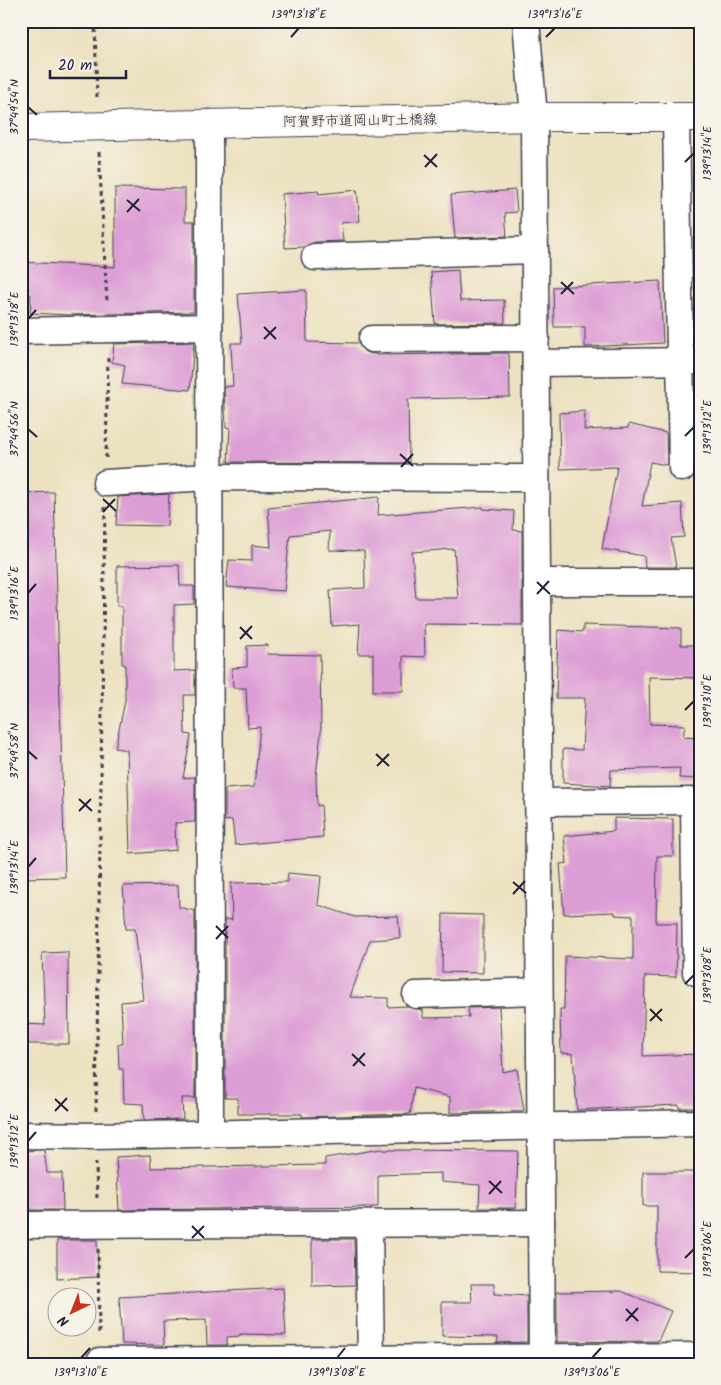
<svg xmlns="http://www.w3.org/2000/svg" width="721" height="1385" viewBox="0 0 721 1385" font-family="Kalam,'Klee One',sans-serif">
<rect width="100%" height="100%" fill="#f7f3e8"/>
<filter id="ink" filterUnits="userSpaceOnUse"><feTurbulence type="fractalNoise" baseFrequency=".02" numOctaves="2"/><feDisplacementMap in="SourceGraphic" scale="10" xChannelSelector="R" yChannelSelector="G"/><feConvolveMatrix kernelMatrix="1 2 1 2 8 2 1 2 1" color-interpolation-filters="sRGB"/></filter>
<filter id="wash" filterUnits="userSpaceOnUse"><feTurbulence type="fractalNoise" baseFrequency=".0096" numOctaves="4" result="noise"/><feDisplacementMap in="SourceGraphic" scale="20" xChannelSelector="R" yChannelSelector="G"/><feGaussianBlur stdDeviation="1.12" result="paint"/><feColorMatrix in="noise" values="0 0 0 0 0 0 0 0 0 0 0 0 0 0 0 0 0 1.4 0 .05"/><feComposite in="paint" operator="in"/></filter>
<g filter="url(#wash)">
<rect width="100%" height="100%" fill="#ece1c0"/>
<g id="blocks">
<g fill="#dd9dd5" fill-rule="evenodd">
<path d="M 115,188 L 185,189 L 185,221 L 194,221 L 194,312 L 69,315 L 30,313 L 31,294 L 21,294 L 21,262 L 115,267 Z"/>
<path d="M 357,190 L 360,221 L 341,223 L 343,241 L 315,242 L 304,247 L 285,248 L 282,194 L 318,191 L 319,194 Z"/>
<path d="M 515,190 L 517,212 L 505,213 L 507,236 L 455,238 L 451,195 Z"/>
<path d="M 458,270 L 460,301 L 504,300 L 505,323 L 435,324 L 431,272 Z"/>
<path d="M 660,281 L 663,343 L 585,347 L 585,327 L 554,327 L 553,287 Z"/>
<path d="M 306,290 L 307,342 L 358,343 L 365,352 L 378,355 L 507,353 L 509,354 L 510,397 L 408,399 L 409,463 L 228,462 L 230,427 L 226,428 L 224,387 L 233,386 L 231,343 L 242,343 L 238,294 Z"/>
<path d="M 194,342 L 190,390 L 122,384 L 125,365 L 112,362 L 114,344 Z"/>
<path d="M 585,411 L 584,430 L 628,428 L 629,424 L 666,433 L 667,465 L 650,462 L 642,506 L 682,503 L 684,537 L 671,538 L 676,567 L 645,567 L 644,556 L 602,549 L 617,467 L 560,469 L 559,413 Z"/>
<path d="M 54,492 L 65,877 L 21,878 L 21,493 Z"/>
<path d="M 169,494 L 167,526 L 116,525 L 118,497 Z"/>
<path d="M 379,497 L 378,515 L 483,507 L 483,509 L 514,511 L 513,530 L 522,531 L 522,625 L 424,624 L 425,657 L 403,656 L 403,691 L 373,691 L 373,654 L 358,654 L 360,624 L 332,626 L 330,590 L 365,588 L 364,551 L 329,550 L 330,531 L 290,535 L 284,591 L 226,587 L 229,560 L 252,561 L 252,545 L 271,547 L 268,508 ZM 454,549 L 458,598 L 416,598 L 412,552 Z"/>
<path d="M 179,565 L 180,586 L 194,586 L 194,604 L 174,605 L 174,671 L 195,670 L 195,695 L 184,695 L 185,734 L 191,735 L 183,778 L 195,777 L 195,822 L 175,823 L 176,850 L 130,854 L 127,750 L 115,748 L 125,701 L 125,664 L 122,664 L 122,606 L 117,606 L 117,566 Z"/>
<path d="M 583,625 L 681,628 L 681,645 L 700,645 L 700,678 L 649,677 L 650,724 L 685,725 L 683,737 L 700,738 L 700,779 L 679,778 L 680,768 L 611,770 L 610,786 L 563,783 L 563,749 L 582,750 L 585,698 L 556,698 L 558,630 L 583,632 Z"/>
<path d="M 268,645 L 267,654 L 320,655 L 321,732 L 316,776 L 317,806 L 321,805 L 323,837 L 235,845 L 232,820 L 225,821 L 225,789 L 254,787 L 260,727 L 248,728 L 246,688 L 233,688 L 232,668 L 247,667 L 247,646 Z"/>
<path d="M 614,818 L 673,819 L 673,856 L 657,856 L 656,923 L 677,923 L 676,977 L 645,976 L 643,1056 L 700,1054 L 700,1108 L 679,1108 L 679,1105 L 577,1110 L 573,1054 L 561,1053 L 560,1009 L 564,1009 L 565,956 L 633,959 L 633,916 L 615,915 L 615,912 L 564,914 L 560,864 L 567,863 L 564,836 L 614,831 Z"/>
<path d="M 288,873 L 321,876 L 318,905 L 355,917 L 398,916 L 400,938 L 370,940 L 350,997 L 388,998 L 388,1007 L 407,1006 L 423,1010 L 423,1018 L 469,1017 L 468,1008 L 499,1007 L 503,1072 L 517,1069 L 524,1111 L 450,1113 L 450,1097 L 414,1088 L 410,1114 L 302,1117 L 302,1114 L 238,1114 L 238,1098 L 225,1098 L 225,919 L 232,920 L 231,883 L 287,882 Z"/>
<path d="M 178,885 L 179,907 L 195,911 L 195,1098 L 182,1098 L 183,1119 L 144,1120 L 143,1104 L 124,1103 L 123,1069 L 119,1069 L 118,1044 L 123,1044 L 121,1002 L 143,1000 L 135,929 L 126,929 L 123,886 Z"/>
<path d="M 443,914 L 483,915 L 483,973 L 442,972 Z"/>
<path d="M 68,952 L 69,1044 L 21,1044 L 21,1024 L 45,1025 L 42,953 Z"/>
<path d="M 381,1149 L 382,1150 L 518,1151 L 516,1208 L 479,1208 L 480,1185 L 441,1182 L 441,1173 L 378,1175 L 378,1207 L 119,1210 L 116,1157 L 150,1155 L 151,1168 L 325,1165 L 325,1158 Z"/>
<path d="M 44,1150 L 47,1173 L 62,1173 L 63,1210 L 21,1210 L 21,1151 Z"/>
<path d="M 643,1172 L 700,1172 L 700,1272 L 657,1271 L 657,1206 L 643,1206 Z"/>
<path d="M 312,1239 L 354,1239 L 355,1285 L 312,1286 Z"/>
<path d="M 57,1240 L 97,1240 L 98,1277 L 57,1279 Z"/>
<path d="M 471,1284 L 494,1284 L 494,1294 L 527,1296 L 527,1342 L 497,1343 L 498,1337 L 442,1336 L 442,1302 L 472,1302 Z"/>
<path d="M 283,1288 L 286,1335 L 240,1334 L 240,1336 L 227,1337 L 227,1345 L 207,1345 L 206,1320 L 163,1321 L 164,1345 L 122,1344 L 119,1297 Z"/>
<path d="M 621,1291 L 671,1311 L 658,1341 L 557,1342 L 557,1292 Z"/>
</g>
</g>
</g>
<g filter="url(#ink)">
<use href="#blocks" fill-opacity="0" stroke="#403f4f" stroke-width="1"/>
<g fill="none" stroke-linecap="round" stroke-linejoin="round">
<defs>
<g id="minor">
<path d="M 526,21 L 534,117 L 542,1364"/>
<path d="M 676,117 L 682,468"/>
<path d="M 209,123 L 210,1133"/>
<path d="M 315,257 L 535,250"/>
<path d="M 21,331 L 209,327"/>
<path d="M 372,339 L 536,338"/>
<path d="M 536,363 L 700,361"/>
<path d="M 106,483 L 209,477 L 536,478"/>
<path d="M 537,582 L 700,582"/>
<path d="M 694,801 L 696,972 L 700,972"/>
<path d="M 538,802 L 700,801"/>
<path d="M 416,995 L 539,991"/>
<path d="M 21,1135 L 95,1136 L 700,1123"/>
<path d="M 369,1224 L 371,1364"/>
<path d="M 21,1225 L 541,1223"/>
<path d="M 100,1361 L 700,1356"/>
</g>
<path id="tertiary" d="M 21,128 L 534,117 L 700,117"/>
</defs>
<use href="#minor" stroke="#403f4f" stroke-width="29"/>
<use href="#tertiary" stroke="#403f4f" stroke-width="30"/>
<g stroke="#403f4f" stroke-width="3" stroke-dasharray="4 4" stroke-linecap="butt">
<path d="M 95,21 L 97,101"/>
<path d="M 99,152 L 107,303"/>
<path d="M 106,458 L 108,355"/>
<path d="M 96,1111 L 105,507"/>
<path d="M 96,1162 L 97,1201"/>
<path d="M 98,1249 L 99,1336"/>
</g>
<use href="#minor" stroke="#fff" stroke-width="26"/>
<use href="#tertiary" stroke="#fff" stroke-width="28"/>
</g>
</g>
<path fill="none" stroke="#22223b" stroke-width="2" d="M 291,37 L 299,28M 546,37 L 555,28M 28,107 L 37,115M 424,155 L 437,167M 685,162 L 694,153M 425,167 L 437,154M 127,200 L 140,211M 127,212 L 139,199M 561,282 L 574,294M 561,294 L 573,282M 28,319 L 36,310M 264,327 L 276,339M 264,339 L 276,327M 28,429 L 37,437M 685,436 L 694,427M 400,454 L 413,466M 401,467 L 413,454M 103,499 L 116,511M 103,512 L 115,499M 537,582 L 550,594M 28,593 L 36,584M 537,594 L 549,581M 240,627 L 252,639M 240,639 L 252,626M 685,710 L 694,701M 28,751 L 37,759M 376,754 L 389,766M 377,766 L 389,754M 79,799 L 92,811M 79,811 L 91,799M 28,867 L 36,858M 513,882 L 526,893M 513,894 L 525,881M 216,926 L 228,938M 216,939 L 228,926M 685,984 L 694,975M 650,1009 L 662,1021M 650,1021 L 662,1009M 352,1054 L 365,1066M 353,1066 L 365,1053M 55,1099 L 68,1111M 55,1111 L 67,1098M 28,1141 L 36,1132M 489,1181 L 502,1193M 489,1194 L 501,1181M 192,1226 L 204,1238M 192,1238 L 204,1226M 685,1258 L 694,1249M 626,1309 L 638,1321M 626,1321 L 638,1308M 81,1358 L 90,1348M 337,1358 L 345,1348M 592,1358 L 601,1348"/>
<g text-anchor="middle" stroke-width="4.5" stroke-linejoin="round" paint-order="stroke">
<g font-size="14" fill="#22223b" stroke="#f7f3e8">
<text transform="translate(360 120) rotate(-1)" y="5">阿賀野市道岡山町土橋線</text>
</g>
</g>
<rect width="721" height="1385" fill="none" stroke="#f7f3e8" stroke-width="55"/>
<g transform="translate(72 1312) rotate(223)"><circle r="24" fill="#f7f3e8" stroke="#a29fa3"/>
<path d="M0-4L9 19L0 12L-9 19Z" fill="#c8321e"/>
<text y="-8" font-size="14" font-weight="bold" text-anchor="middle" fill="#22223b">N</text>
</g>
<path d="M50 70v8h76v-8" fill="none" stroke="#22223b" stroke-width="2.5"/>
<text x="58" y="70" font-size="15" fill="#22223b" stroke="#f7f3e8" stroke-width="4" paint-order="stroke">20 m</text>
<rect x="28" y="28" width="666" height="1330" fill="none" stroke="#22223b" stroke-width="2"/>
<g font-size="12" text-anchor="middle" fill="#22223b">
<text x="299" y="18">139°13'18"E</text>
<text x="555" y="18">139°13'16"E</text>
<text transform="translate(14 107) rotate(-90)" y="4">37°49'54"N</text>
<text transform="translate(707 153) rotate(-90)" y="4">139°13'14"E</text>
<text transform="translate(14 319) rotate(-90)" y="4">139°13'18"E</text>
<text transform="translate(707 427) rotate(-90)" y="4">139°13'12"E</text>
<text transform="translate(14 429) rotate(-90)" y="4">37°49'56"N</text>
<text transform="translate(14 593) rotate(-90)" y="4">139°13'16"E</text>
<text transform="translate(707 701) rotate(-90)" y="4">139°13'10"E</text>
<text transform="translate(14 751) rotate(-90)" y="4">37°49'58"N</text>
<text transform="translate(14 867) rotate(-90)" y="4">139°13'14"E</text>
<text transform="translate(707 975) rotate(-90)" y="4">139°13'08"E</text>
<text transform="translate(14 1141) rotate(-90)" y="4">139°13'12"E</text>
<text transform="translate(707 1249) rotate(-90)" y="4">139°13'06"E</text>
<text x="81" y="1376">139°13'10"E</text>
<text x="337" y="1376">139°13'08"E</text>
<text x="592" y="1376">139°13'06"E</text>
</g>
</svg>
